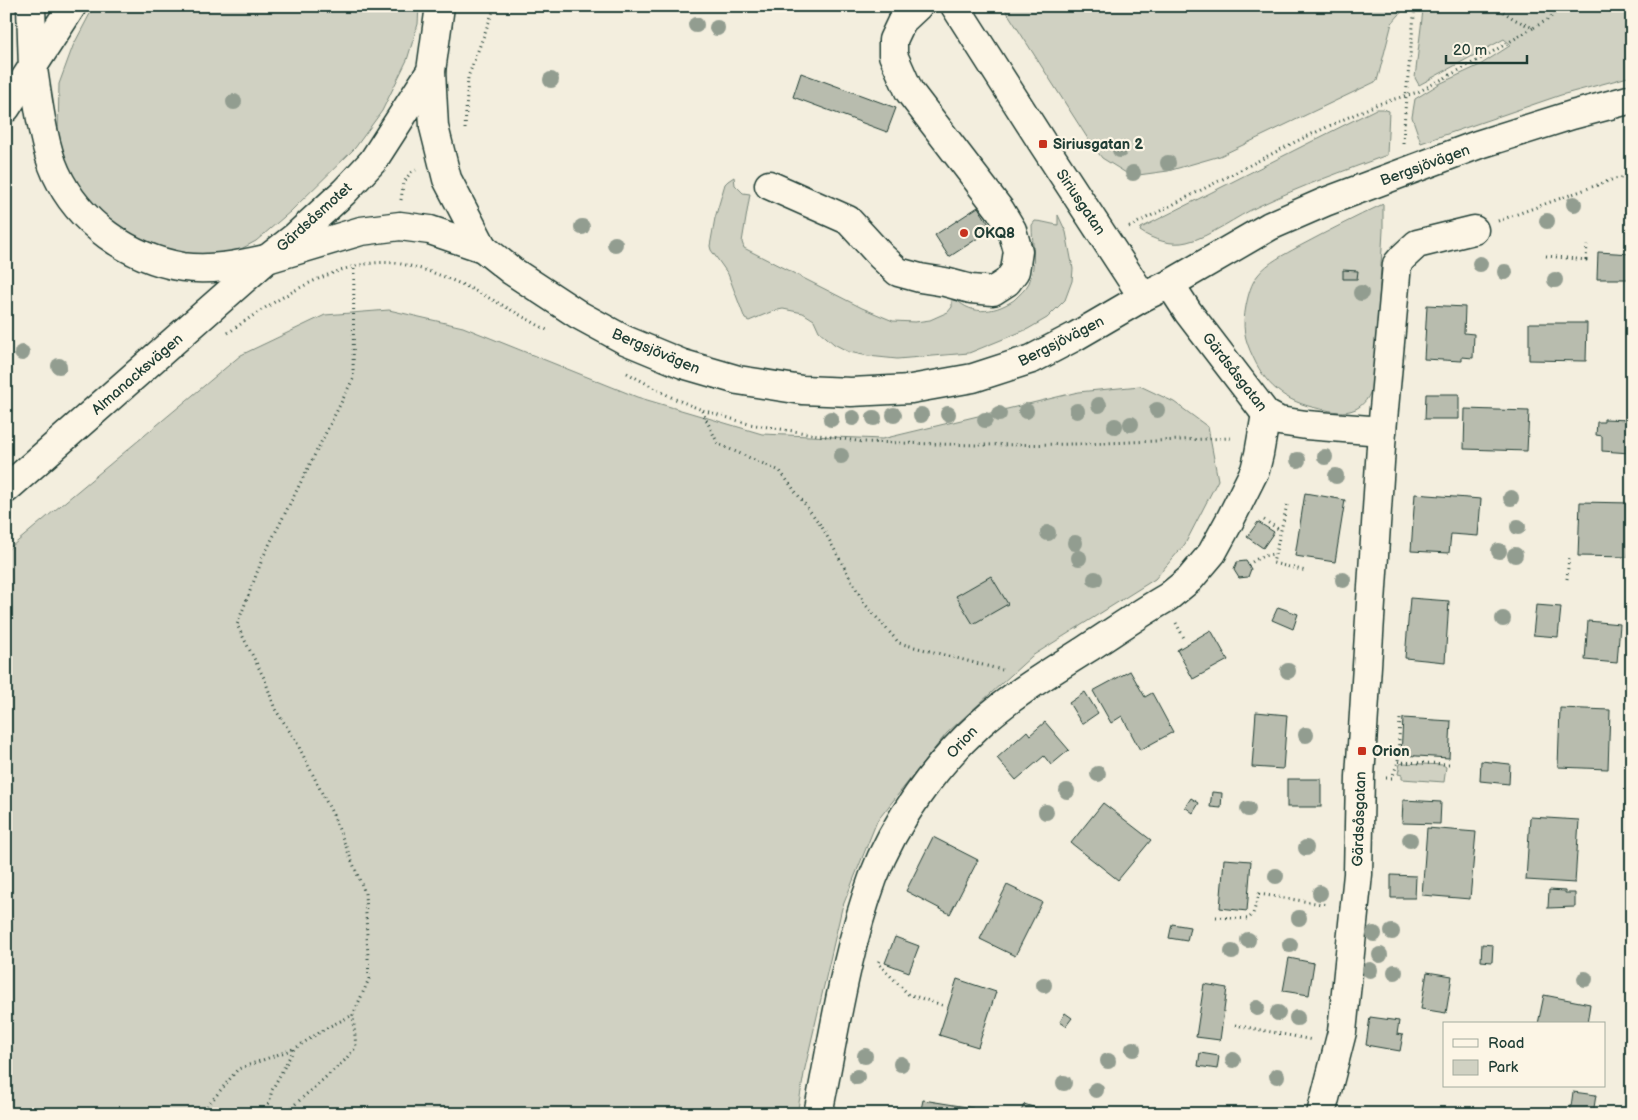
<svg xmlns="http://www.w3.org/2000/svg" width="1638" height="1120" viewBox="0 0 1638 1120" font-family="'Balsamiq Sans',sans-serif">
<rect width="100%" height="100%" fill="#f3eede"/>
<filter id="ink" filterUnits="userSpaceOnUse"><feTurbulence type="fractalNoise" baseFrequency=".02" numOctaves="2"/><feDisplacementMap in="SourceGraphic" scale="10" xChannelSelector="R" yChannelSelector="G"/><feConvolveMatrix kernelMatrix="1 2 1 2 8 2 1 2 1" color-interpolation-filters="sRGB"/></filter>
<g filter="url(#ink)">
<g fill="#d0d1c2" stroke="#78877b">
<path d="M 94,6 L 419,6 L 418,24 L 407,60 L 382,111 L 355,148 L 291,211 L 256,241 L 241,249 L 213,255 L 185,255 L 156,249 L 115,230 L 81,191 L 69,170 L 58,133 L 59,84 L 73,46 Z"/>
<path d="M 1003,6 L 1632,6 L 1632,76 L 1561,95 L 1421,143 L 1412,117 L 1415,99 L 1439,84 L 1480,65 L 1511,45 L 1504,39 L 1419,85 L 1415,78 L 1423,10 L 1406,7 L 1392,23 L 1377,81 L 1220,156 L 1168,171 L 1131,176 L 1102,158 L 1090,142 Z"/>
<path d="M 1376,109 L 1383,109 L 1389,111 L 1387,155 C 1344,171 1301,186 1259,206 C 1237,216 1210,237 1187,242 C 1172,246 1153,240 1140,231 L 1141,228 Z"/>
<path d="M 734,177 L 735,185 L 743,193 L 750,194 L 742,242 L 744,248 L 862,308 L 893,321 L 915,322 L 930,320 L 948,312 L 952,307 L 952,295 C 969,316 993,314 1014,300 C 1019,295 1026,289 1029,283 C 1037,263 1032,245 1032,225 L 1035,221 C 1042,221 1050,224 1058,225 L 1058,215 L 1066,232 L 1073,269 L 1072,281 L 1065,300 L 1047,318 L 1028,329 L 969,353 L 897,359 L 868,356 L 849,352 L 834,344 L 819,331 L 814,320 L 803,313 L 783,309 L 773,311 L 749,321 L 745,319 L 728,274 L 711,250 L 710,246 L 715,218 L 725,184 L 728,181 Z"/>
<path d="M 1383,204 L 1383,230 L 1375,374 C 1373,387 1370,399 1359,407 C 1349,414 1336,412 1326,410 C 1290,404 1268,390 1253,357 C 1244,338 1242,327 1246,306 C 1248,296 1251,283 1258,275 C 1268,262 1284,255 1298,247 C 1326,232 1354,218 1383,204 Z"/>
<path d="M 389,310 L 463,327 L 637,397 L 762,434 L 882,439 L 1078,392 L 1140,386 L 1174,402 L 1208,427 L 1218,480 L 1185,544 L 1155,579 L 1032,656 L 947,733 L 877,821 L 842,908 L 805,1068 L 797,1114 L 6,1114 L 6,551 L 241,355 L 325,315 Z"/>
<path d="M 1403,763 L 1443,765 L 1446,767 L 1444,782 L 1402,779 L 1402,775 L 1398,774 L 1400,764 Z"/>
</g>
<g fill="#b8bcae" stroke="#1f3d34">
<path d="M 801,73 L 896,108 L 887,132 L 793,97 Z"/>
<path d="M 978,207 L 992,229 L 949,257 L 935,235 Z"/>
<path d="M 1598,252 L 1632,254 L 1632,279 L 1597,279 Z"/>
<path d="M 1343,270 L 1358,271 L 1357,279 L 1343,279 Z"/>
<path d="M 1427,305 L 1465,307 L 1464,333 L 1474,334 L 1473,358 L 1462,357 L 1462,361 L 1424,359 Z"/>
<path d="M 1529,323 L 1587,323 L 1586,361 L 1529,360 Z"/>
<path d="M 1426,394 L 1459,394 L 1459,419 L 1425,419 Z"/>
<path d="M 1465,409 L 1529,411 L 1527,451 L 1464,449 Z"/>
<path d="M 1604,419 L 1631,420 L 1632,451 L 1630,453 L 1602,451 L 1602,436 L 1596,435 L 1597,422 L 1604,422 Z"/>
<path d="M 1305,493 L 1345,500 L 1335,562 L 1295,556 Z"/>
<path d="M 1415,494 L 1481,499 L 1478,536 L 1451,534 L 1449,553 L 1411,551 Z"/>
<path d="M 1580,502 L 1631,503 L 1629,557 L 1578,556 Z"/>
<path d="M 1258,522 L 1274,532 L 1263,548 L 1247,537 Z"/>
<path d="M 1246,561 L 1251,569 L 1248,577 L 1239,578 L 1234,570 L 1237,562 Z"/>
<path d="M 991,576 L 1008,604 L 973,624 L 956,596 Z"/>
<path d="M 1627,595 L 1632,596 L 1632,615 L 1626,614 Z"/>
<path d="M 1410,598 L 1449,601 L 1445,662 L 1405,658 Z"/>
<path d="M 1536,605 L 1561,607 L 1558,637 L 1533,635 Z"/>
<path d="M 1278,607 L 1298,614 L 1293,629 L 1272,620 Z"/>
<path d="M 1588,621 L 1620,624 L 1617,663 L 1585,660 Z"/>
<path d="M 1211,630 L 1228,660 L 1193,679 L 1177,650 Z"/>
<path d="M 1130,671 L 1145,697 L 1152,693 L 1173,732 L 1140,750 L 1122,716 L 1111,723 L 1093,691 Z"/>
<path d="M 1085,692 L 1098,713 L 1082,724 L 1069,703 Z"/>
<path d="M 1560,708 L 1610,710 L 1608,769 L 1558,767 Z"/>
<path d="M 1256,712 L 1287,715 L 1283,769 L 1252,767 Z"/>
<path d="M 1403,718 L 1451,721 L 1449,758 L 1401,755 Z"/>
<path d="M 1045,722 L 1069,750 L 1051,765 L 1044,756 L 1016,780 L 997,758 L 1027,731 L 1030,735 Z"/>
<path d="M 1481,761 L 1510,764 L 1509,784 L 1480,781 Z"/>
<rect x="1287" y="779" width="34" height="28"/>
<path d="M 1212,792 L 1222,793 L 1221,808 L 1210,807 Z"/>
<path d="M 1191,798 L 1199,803 L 1193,813 L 1185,807 Z"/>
<path d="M 1403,800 L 1441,802 L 1440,824 L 1402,823 Z"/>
<path d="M 1103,803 L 1151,840 L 1118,880 L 1071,843 Z"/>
<path d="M 1530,817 L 1579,820 L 1575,883 L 1526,880 Z"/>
<path d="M 1427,828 L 1476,832 L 1470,899 L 1422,895 Z"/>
<path d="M 933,837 L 978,860 L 950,914 L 906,891 Z"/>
<path d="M 1224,859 L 1251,861 L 1247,911 L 1220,908 Z"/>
<path d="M 1391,875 L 1416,876 L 1415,898 L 1391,898 Z"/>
<path d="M 1007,885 L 1042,902 L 1015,956 L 980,939 Z"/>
<path d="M 1549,890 L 1565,891 L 1565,893 L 1575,893 L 1575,907 L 1548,908 Z"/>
<path d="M 1172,924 L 1190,927 L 1187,941 L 1169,938 Z"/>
<path d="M 895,937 L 919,946 L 909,972 L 885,963 Z"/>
<path d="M 1482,944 L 1493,945 L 1492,962 L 1481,961 Z"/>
<path d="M 1289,958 L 1314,963 L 1309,995 L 1283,991 Z"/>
<path d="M 1427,972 L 1452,976 L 1446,1013 L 1421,1009 Z"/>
<path d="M 957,979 L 996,992 L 978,1047 L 939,1035 Z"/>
<path d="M 1204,984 L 1227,988 L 1220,1040 L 1196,1037 Z"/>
<path d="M 1544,995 L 1590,1004 L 1587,1024 L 1538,1024 Z"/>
<path d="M 1065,1013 L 1072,1018 L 1066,1026 L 1060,1022 Z"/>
<path d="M 1370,1017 L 1399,1021 L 1397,1034 L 1403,1035 L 1400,1051 L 1366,1045 Z"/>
<path d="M 1200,1053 L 1219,1056 L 1217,1069 L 1198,1066 Z"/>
<path d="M 1573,1092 L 1596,1095 L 1593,1114 L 1570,1114 Z"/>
<path d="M 923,1100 L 973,1108 L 972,1114 L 920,1114 Z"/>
<path d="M 1024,1104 L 1039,1109 L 1037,1114 L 1020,1114 Z"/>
</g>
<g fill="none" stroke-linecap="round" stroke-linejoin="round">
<defs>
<g id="minor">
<path d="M 31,6 L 33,69"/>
<path d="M 955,6 L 1043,144 L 1143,297"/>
<path d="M 431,71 L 434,127 L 447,179 L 483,248"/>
<path d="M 769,185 L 848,220 L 881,256 L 898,272 L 920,278 L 945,282 L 971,289 L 993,291 L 1007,282 L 1015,271 L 1018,251 L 1012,230 L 1000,210 L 909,91 L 893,55 L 893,40 L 902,21 L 918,6"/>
<path d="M 267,259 L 361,231 L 400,226 L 430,230 L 483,248 L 512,271 L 579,315 L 625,340 L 683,364 L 738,380 L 802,390 L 851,392 L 911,389 L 973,378 L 1032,359 L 1076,336 L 1143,297 L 1170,284 L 1270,226 L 1325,202 L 1477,145 L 1572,115 L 1632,99"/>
<path d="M 1170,284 L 1188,312 L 1266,414 L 1279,421 L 1306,425 L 1382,431"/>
<path d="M 818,1114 C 834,1035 845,954 873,878 C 894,822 936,764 980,724 C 1012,695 1049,673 1085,650 C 1113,632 1140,613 1168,597 L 1190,579 L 1212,553 L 1230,520 L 1255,470 L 1259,454 L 1266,414"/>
<path d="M 1321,1114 L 1342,1032 L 1358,874 L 1360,777 L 1369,634 L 1382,431 L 1397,264 L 1403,257 L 1417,244 L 1474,230"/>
</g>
<g id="major">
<path d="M 33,69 C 38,100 43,145 56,173 C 79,223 129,258 183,267 C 211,271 239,265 266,259"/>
<path d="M 6,108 L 72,6"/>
<path d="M 6,489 L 267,259 L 295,237 L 344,192 L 373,161 L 431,71 L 440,6"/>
</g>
</defs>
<use href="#minor" stroke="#1f3d34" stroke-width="31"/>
<use href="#major" stroke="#1f3d34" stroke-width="31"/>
<g stroke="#1f3d34" stroke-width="3" stroke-dasharray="1 4" stroke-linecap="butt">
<path d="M 1495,6 L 1514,19 L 1533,28 L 1549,19 L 1561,6"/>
<path d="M 465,129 L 468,77 L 495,6"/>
<path d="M 1403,143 L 1406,96 L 1415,6"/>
<path d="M 401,200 C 403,186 403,177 416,170"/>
<path d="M 1498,221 L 1614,179 L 1632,176"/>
<path d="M 1129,227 L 1295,142 L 1342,120 L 1378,104 L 1418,92 L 1482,58 L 1533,28"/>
<path d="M 1546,256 L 1586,260 L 1587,245"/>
<path d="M 228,333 C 271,302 346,253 401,264 C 453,274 501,305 547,330"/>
<path d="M 627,373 L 673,398 L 702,410 L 749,424 L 863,442 L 977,445 L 1081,444 L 1231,438 L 1233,437"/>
<path d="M 702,411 L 718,444 L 780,471 L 822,527 L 864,603 L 899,643 L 1002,670"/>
<path d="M 1287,505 L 1273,563 L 1306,571"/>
<path d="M 1264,520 L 1280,530"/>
<path d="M 1248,565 C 1257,558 1264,555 1275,554"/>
<path d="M 1567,579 L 1569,556"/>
<path d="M 1176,623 L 1184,638"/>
<path d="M 1398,762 L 1451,764"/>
<path d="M 1386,778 L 1392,778 L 1398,762 L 1400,718"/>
<path d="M 1216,917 L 1248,919 L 1253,914 L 1259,894 L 1328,905"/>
<path d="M 879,961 L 878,963 L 908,994 L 945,1006"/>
<path d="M 1235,1025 L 1313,1040"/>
<path d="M 201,1114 L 238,1069 L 293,1049"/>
<path d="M 266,1114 L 272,1090 L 294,1049 L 328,1027 L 353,1015"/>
<path d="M 284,1114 L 344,1061 L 356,1047 L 353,1015 L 369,979 L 365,893 L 333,815 L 296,741 L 275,709 L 265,680 L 237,625 L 263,557 L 353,379 L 354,267"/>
</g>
<use href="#minor" stroke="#fcf5e5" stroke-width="28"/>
<use href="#major" stroke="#fcf5e5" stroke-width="28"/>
</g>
<g fill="#929d90">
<circle cx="696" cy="25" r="8"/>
<circle cx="717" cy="28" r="8"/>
<circle cx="551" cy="80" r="8"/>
<circle cx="234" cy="102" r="8"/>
<circle cx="1120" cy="150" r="8"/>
<circle cx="1168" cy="163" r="8"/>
<circle cx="1133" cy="173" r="8"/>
<circle cx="1574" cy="204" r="8"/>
<circle cx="1547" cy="221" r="8"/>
<circle cx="582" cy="227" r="8"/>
<circle cx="615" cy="244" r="8"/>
<circle cx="1480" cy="264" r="8"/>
<circle cx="1505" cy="272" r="8"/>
<circle cx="1555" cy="280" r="8"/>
<circle cx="1361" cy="293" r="8"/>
<circle cx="22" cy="353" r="8"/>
<circle cx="59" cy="366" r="8"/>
<circle cx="1099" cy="405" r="8"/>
<circle cx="1157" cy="410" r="8"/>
<circle cx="1026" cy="411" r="8"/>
<circle cx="1077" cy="411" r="8"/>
<circle cx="948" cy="414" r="8"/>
<circle cx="999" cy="414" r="8"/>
<circle cx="894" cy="415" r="8"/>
<circle cx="921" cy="415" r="8"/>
<circle cx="853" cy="418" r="8"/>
<circle cx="874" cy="418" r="8"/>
<circle cx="831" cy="419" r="8"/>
<circle cx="985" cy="420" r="8"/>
<circle cx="1131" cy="424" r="8"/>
<circle cx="1115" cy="426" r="8"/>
<circle cx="841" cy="456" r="8"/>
<circle cx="1325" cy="457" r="8"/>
<circle cx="1298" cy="460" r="8"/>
<circle cx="1336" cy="476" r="8"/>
<circle cx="1511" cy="498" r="8"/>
<circle cx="1518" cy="527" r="8"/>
<circle cx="1048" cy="533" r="8"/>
<circle cx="1075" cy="543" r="8"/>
<circle cx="1499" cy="551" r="8"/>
<circle cx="1515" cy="555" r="8"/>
<circle cx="1079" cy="558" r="8"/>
<circle cx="1095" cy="579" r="8"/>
<circle cx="1343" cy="580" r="8"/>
<circle cx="1503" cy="619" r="8"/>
<circle cx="1288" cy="671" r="8"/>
<circle cx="1306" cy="735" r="8"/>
<circle cx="1098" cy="774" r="8"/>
<circle cx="1067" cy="791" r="8"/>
<circle cx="1248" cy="809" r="8"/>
<circle cx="1046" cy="812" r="8"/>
<circle cx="1410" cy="840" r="8"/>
<circle cx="1306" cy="848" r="8"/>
<circle cx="1276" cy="876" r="8"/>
<circle cx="1320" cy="893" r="8"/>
<circle cx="1299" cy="918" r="8"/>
<circle cx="1392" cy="932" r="8"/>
<circle cx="1374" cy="934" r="8"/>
<circle cx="1248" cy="940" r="8"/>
<circle cx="1290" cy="945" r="8"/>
<circle cx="1232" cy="952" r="8"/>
<circle cx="1380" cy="955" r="8"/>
<circle cx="1370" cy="970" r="8"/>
<circle cx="1395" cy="972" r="8"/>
<circle cx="1585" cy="979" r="8"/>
<circle cx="1044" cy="985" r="8"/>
<circle cx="1257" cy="1008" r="8"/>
<circle cx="1278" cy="1013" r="8"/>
<circle cx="1297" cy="1018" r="8"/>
<circle cx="1133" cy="1049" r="8"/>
<circle cx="865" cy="1056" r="8"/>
<circle cx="1233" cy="1060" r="8"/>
<circle cx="1108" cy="1061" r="8"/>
<circle cx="901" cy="1064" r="8"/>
<circle cx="1277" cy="1076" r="8"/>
<circle cx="857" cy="1077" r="8"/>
<circle cx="1064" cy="1083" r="8"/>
<circle cx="1096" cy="1090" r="8"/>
</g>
</g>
<g fill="#c8321e" stroke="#fcf5e5" stroke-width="2">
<rect x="1038" y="139" width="10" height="10" rx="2.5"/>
<circle cx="964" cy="233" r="5"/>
<rect x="1357" y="746" width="10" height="10" rx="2.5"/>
</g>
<g text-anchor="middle" stroke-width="4.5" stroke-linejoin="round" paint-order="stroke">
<g font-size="15" font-weight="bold" fill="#1f3d34" stroke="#fcf5e5" text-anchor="start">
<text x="1053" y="149">Siriusgatan 2</text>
<text x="974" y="238">OKQ8</text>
<text x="1372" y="756">Orion</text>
</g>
<g font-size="15" fill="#1f3d34" stroke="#fcf5e5">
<text transform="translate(1425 165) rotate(-20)" y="5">Bergsjövägen</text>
<text transform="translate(1081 202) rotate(56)" y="5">Siriusgatan</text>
<text transform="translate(314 217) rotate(-42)" y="5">Gärdsåsmotet</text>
<text transform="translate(1061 341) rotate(-27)" y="5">Bergsjövägen</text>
<text transform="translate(656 351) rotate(23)" y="5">Bergsjövägen</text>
<text transform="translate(1235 372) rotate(52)" y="5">Gärdsåsgatan</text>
<text transform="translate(137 374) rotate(-41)" y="5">Almanacksvägen</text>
<text transform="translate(962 742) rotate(-47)" y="5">Orion</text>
<text transform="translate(1359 819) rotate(-88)" y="5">Gärdsåsgatan</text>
</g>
</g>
<rect width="1638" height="1120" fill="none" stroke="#fcf5e5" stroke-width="25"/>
<rect x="12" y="12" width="1613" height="1095" fill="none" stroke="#1f3d34" stroke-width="2" filter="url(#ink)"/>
<rect x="1443" y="1022" width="162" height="65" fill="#fcf5e5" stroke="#a4ab9e"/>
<rect x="1453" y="1039" width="25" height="8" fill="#fcf5e5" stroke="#a4ab9e"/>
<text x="1488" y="1048" font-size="15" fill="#1f3d34">Road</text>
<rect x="1453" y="1060" width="25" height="15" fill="#d0d1c2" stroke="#a4ab9e"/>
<text x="1488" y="1072" font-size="15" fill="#1f3d34">Park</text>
<path d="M1446 55v8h81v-8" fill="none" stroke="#1f3d34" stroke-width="2.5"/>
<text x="1453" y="55" font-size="15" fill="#1f3d34" stroke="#fcf5e5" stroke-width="4" paint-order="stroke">20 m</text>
</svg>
